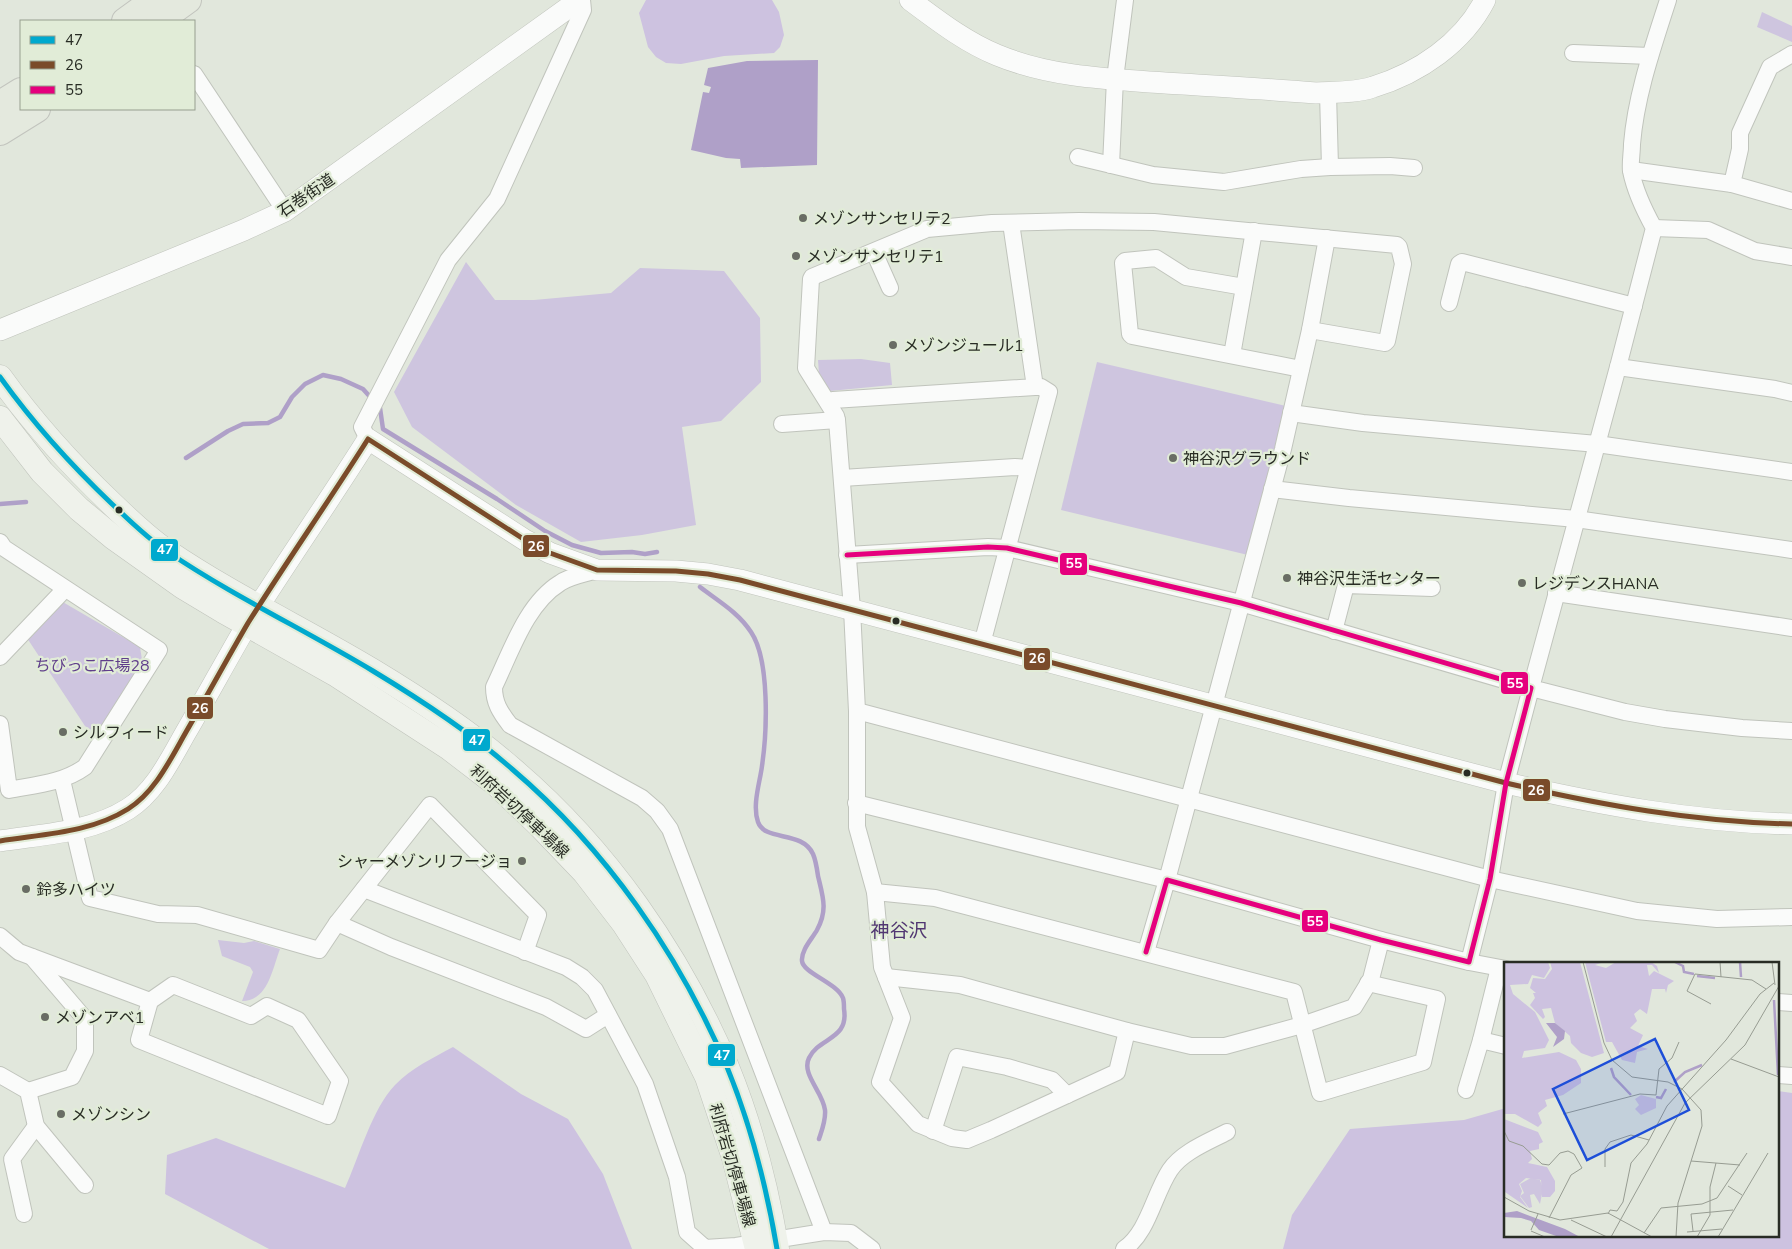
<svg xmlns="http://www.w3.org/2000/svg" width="1792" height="1249" viewBox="0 0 1792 1249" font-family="'Nunito Sans','Noto Sans JP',sans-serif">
<rect width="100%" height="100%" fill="#e1e7dc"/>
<g fill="#cec5df">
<path d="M 1762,12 L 1792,26 L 1792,42 L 1757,27 Z"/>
<path d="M 466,262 L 495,300 L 534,300 L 611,293 L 640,268 L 724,271 L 760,318 L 761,382 L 721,421 L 682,427 L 696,525 L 642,535 L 581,542 L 516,505 L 412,427 L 394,392 Z"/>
<path d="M 861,359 L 890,363 L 892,385 L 830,391 L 819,374 L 818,360 Z"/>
<path d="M 1097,362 L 1286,406 L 1248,555 L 1061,510 Z"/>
<path d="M 61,601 L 140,647 L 142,660 L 98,734 L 85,726 L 27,638 Z"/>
<path d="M 218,940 L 244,943 L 254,941 L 280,949 C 272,970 268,1001 242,1001 L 253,972 L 250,967 L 222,956 Z"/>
</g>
<g fill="#cdc2e0">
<path d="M 646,0 L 772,0 L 779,12 L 784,35 L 780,47 L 774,53 L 724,56 L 681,64 L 666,63 L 656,57 L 648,47 L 639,13 Z"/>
<path d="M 453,1047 L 521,1094 L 568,1119 L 603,1174 L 632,1249 L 269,1249 L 165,1194 L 167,1155 L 216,1138 L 345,1188 C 359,1157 372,1109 395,1085 C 411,1068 433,1058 453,1047 Z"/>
<path d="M 1778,1091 L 1792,1093 L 1792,1249 L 1283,1249 L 1292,1215 L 1350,1129 L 1464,1120 L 1506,1108 L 1506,1235 L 1778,1235 Z"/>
</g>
<path fill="#afa0c8" d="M 818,60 L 817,165 L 741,168 L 740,159 L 726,158 L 691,150 L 703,92 L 709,93 L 711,87 L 704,85 L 708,68 L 747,61 Z"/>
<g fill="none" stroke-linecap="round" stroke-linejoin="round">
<g stroke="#afa0c8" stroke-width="4.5">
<path d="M 377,405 L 380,408 L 383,429 L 497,499 L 545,531 L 572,545 L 601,553 L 632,552 L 645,554 L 657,552"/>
<path d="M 186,458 L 228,431 L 243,424 L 268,423 L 280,417 L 292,397 L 305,384 L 323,375 L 341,379 L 363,389 L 372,399"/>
<path d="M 0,504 L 26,502"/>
<path d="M 700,587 C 718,601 738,612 751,632 C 770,660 767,732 762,766 C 760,782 752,805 758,822 C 765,842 802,830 813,854 C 816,861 817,869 818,876 C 823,897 828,910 817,930 C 812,939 801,950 802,961 C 803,973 837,983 843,998 C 844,1001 844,1006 844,1009 C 849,1040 819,1037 809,1058 C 801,1074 823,1092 825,1110 C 826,1120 822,1130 819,1139"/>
</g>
<defs>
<g id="minor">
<path d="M 1668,0 C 1653,47 1636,95 1632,144 C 1632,153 1630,163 1631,171 C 1635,191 1644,210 1654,228 L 1618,367 L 1531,688 L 1625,712 L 1665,719 L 1742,728 L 1792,731"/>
<path d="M 1573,53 L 1650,56"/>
<path d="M 194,74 L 285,211"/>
<path d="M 1328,93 L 1330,167"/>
<path d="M 1078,157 L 1153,175 L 1224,182 L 1301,169 L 1330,167 L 1390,166 L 1414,168"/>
<path d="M 1111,165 L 1115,79 L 1125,0"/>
<path d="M 1631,170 L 1732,184 L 1792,201"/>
<path d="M 1732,184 L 1740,149 L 1740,133 L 1770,67 L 1792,54"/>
<path d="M 1654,228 L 1708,230 L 1755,251 L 1792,257"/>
<path d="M 874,252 L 890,288"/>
<path d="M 1244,287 L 1186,277 L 1156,258 L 1125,261 L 1123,263 L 1130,334 L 1132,336 L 1301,369"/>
<path d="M 1449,303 L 1459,264 L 1462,262 L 1634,306"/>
<path d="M 1232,355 L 1254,231"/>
<path d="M 1618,367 L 1775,389 L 1792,393"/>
<path d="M 828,402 L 833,400 L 1035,387 L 1011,223"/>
<path d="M 1291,413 L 1363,423 L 1597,444 L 1792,472"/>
<path d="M 782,424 L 837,420"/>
<path d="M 368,439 L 362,427 L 448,260 L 497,199 L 583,10 L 582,0"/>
<path d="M 842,478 L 1015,467 L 1028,468"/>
<path d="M 1272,489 L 1349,498 L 1576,519 L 1792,550"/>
<path d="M 0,542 L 4,548 L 159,650 L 85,767 C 63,783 35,785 9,790 L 0,724"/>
<path d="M 847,555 L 988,547 L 1007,548 L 1241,603 L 1531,688 L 1506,783 L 1490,879 L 1469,962 L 1381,940 L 1167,880 L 1146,952"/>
<path d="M 597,570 C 585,574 570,576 560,583 C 526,604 511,652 494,687 C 494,703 500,712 510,725 L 642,798 L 657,811 L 670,829 L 824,1232"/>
<path d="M 1556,593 L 1792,628"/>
<path d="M 1334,631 L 1346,585 L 1432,588"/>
<path d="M 982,644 L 1049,392 L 1041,387 L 1035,387"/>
<path d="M 0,657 L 65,589"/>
<path d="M 857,711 L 1490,879 L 1637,911 L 1717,919 L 1792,917"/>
<path d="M 62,780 L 90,898 L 158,914 L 197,915 L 319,950 L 337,923 L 430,805 L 538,915 L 525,952"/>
<path d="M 856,803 L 1167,880 L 1283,449 L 1310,330 L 1327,238"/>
<path d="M 364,889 L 566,967 L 582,977 L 595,990 L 645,1084 L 677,1177 L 687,1232 L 705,1248 L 736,1246 L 824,1232 L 851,1233 L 872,1249"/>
<path d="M 875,892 L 935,898 L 1294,992 L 1320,1093 L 1423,1062 L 1437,999 L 1368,983"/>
<path d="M 337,923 L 391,947 L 546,1007 L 586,1029 L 608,1015"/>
<path d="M 0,936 L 19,952 L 150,1001"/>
<path d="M 1469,962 L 1506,969"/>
<path d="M 886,977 L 960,985 L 1127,1031 L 1191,1046 L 1225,1046 L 1302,1025 L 1354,1007 L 1371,979 L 1381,940"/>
<path d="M 173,985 L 251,1016 L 267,1006 L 298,1020 L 340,1081 L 328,1116 L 139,1040 L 150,1001 Z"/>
<path d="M 1778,1002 L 1792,1003"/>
<path d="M 1127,1031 L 1117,1072 L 991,1130 L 967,1140 L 952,1138 L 918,1124 L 880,1082 L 902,1018 L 882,967 L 875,892 L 857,827 L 857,711 L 852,609 L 837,420 L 836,416 L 806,368 L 811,279 L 812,277 L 927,229 L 992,223 L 1079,221 L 1154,222 L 1397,245 L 1399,247 L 1403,264 L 1387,341 L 1385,343 L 1310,330"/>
<path d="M 1481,1040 L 1499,968"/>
<path d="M 0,1075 L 28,1091 L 36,1126 L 85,1185"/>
<path d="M 1778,1075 L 1792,1076"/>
<path d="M 1466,1090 L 1481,1040 L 1506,1046"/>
<path d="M 28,1091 L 72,1077 L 85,1051 L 85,1019 L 32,957"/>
<path d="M 933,1131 L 957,1057 L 1007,1067 L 1052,1080 L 1067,1095"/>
<path d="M 24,1214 L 12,1159 L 36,1126"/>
<path d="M 1124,1249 C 1148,1233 1154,1194 1170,1170 C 1182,1152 1208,1142 1227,1132"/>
</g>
<g id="tertiary">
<path d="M 910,0 C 937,20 965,42 997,55 C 1050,77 1108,79 1165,83 C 1215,86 1266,89 1316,93 C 1335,92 1356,93 1373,87 C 1419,73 1463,43 1485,0"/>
<path d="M 0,330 L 244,230 L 285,211 L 579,0"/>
<path d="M 0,841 C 43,834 90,833 128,809 C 155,792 170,760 186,732 C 207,696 227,659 248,623 C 287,561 329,501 368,439 L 525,540 L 550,553 L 597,570 L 676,571 L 708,574 L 740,580 L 1506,783 C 1602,805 1694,822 1792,824"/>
</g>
<g id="secondary">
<path d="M 0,377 C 33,423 71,465 112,504 C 130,521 148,539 168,552 C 233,596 305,630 373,671 C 421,700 470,732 512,769 C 606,849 679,954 727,1067 C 750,1123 767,1190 777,1249"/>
<path d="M 0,418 L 42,472 L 79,509 L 114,538 L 183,587 L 223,611 L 335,674 L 449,748 L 496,784 L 540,826 L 584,872 L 624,924 L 657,975 L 707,1077 L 734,1158 L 757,1249"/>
</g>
<g id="primary">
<path d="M 125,21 L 154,0"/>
<path d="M 159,21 L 188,0"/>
<path d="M 0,104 L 21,91"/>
<path d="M 0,132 L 37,109"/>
</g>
</defs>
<use href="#minor" stroke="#c0c4bc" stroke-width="18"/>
<use href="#tertiary" stroke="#c0c4bc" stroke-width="22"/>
<use href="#secondary" stroke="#c0c4bc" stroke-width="25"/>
<use href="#primary" stroke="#c2c4be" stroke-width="28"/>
<use href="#minor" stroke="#fafbfa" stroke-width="16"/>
<use href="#tertiary" stroke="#fafbfa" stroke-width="21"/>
<use href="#secondary" stroke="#eff2eb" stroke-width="24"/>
<use href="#primary" stroke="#e4e9de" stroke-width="26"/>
<defs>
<path id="bus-1" d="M 0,377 C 33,423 71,465 112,504 C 130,521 148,539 168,552 C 233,596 305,630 373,671 C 421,700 470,732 512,769 C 606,849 679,954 727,1067 C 750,1123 767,1190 777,1249"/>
<path id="bus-2" d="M 0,841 C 43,834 90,833 128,809 C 155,792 170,760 186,732 C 207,696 227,659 248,623 C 287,561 329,501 368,439 L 525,540 L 550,553 L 597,570 L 676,571 L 708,574 L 740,580 L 1506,783 C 1602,805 1694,822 1792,824"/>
<path id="bus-3" d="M 847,555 L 988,547 L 1007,548 L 1241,603 L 1531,688 L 1506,783 L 1490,879 L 1469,962 L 1381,940 L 1167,880 L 1146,952"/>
</defs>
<use href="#bus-1" stroke="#e1ecd7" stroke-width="9"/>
<use href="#bus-2" stroke="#e1ecd7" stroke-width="9"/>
<use href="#bus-3" stroke="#e1ecd7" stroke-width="9"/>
<use href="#bus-1" stroke="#00a9ce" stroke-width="5"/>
<use href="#bus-2" stroke="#7a4b2a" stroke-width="5"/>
<use href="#bus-3" stroke="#e5007d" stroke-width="5"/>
</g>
<g fill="#696d64" stroke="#e1ecd7" stroke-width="2">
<circle cx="803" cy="218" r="5"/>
<circle cx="796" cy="256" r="5"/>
<circle cx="893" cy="345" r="5"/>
<circle cx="1173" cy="458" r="5"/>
<circle cx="1287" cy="578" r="5"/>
<circle cx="1522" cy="583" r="5"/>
<circle cx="63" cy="732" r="5"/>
<circle cx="522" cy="861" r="5"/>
<circle cx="26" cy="889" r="5"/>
<circle cx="45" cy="1017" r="5"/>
<circle cx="61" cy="1114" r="5"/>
</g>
<g fill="#282c24" stroke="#e1ecd7" stroke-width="2">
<circle cx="119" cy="510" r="4.5"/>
<circle cx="896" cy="621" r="4.5"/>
<circle cx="1467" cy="773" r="4.5"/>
</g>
<g text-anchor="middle" stroke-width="4.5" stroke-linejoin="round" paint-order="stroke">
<g font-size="16" fill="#282c24" stroke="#e1ecd7">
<text transform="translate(306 195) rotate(-34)" y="6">石巻街道</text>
<text transform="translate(520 811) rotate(43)" y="6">利府岩切停車場線</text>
<text transform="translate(733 1165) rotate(74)" y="6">利府岩切停車場線</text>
</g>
<g font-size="16" fill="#282c24" stroke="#e1ecd7" text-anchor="start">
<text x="813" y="224">メゾンサンセリテ2</text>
<text x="806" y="262">メゾンサンセリテ1</text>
<text x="903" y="351">メゾンジュール1</text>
<text x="1183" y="464">神谷沢グラウンド</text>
<text x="1297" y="584">神谷沢生活センター</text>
<text x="1532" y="589">レジデンスHANA</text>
<text x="73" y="738">シルフィード</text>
<text x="512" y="867" text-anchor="end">シャーメゾンリフージョ</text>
<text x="36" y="895">鈴多ハイツ</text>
<text x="55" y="1023">メゾンアベ1</text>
<text x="71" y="1120">メゾンシン</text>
</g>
<g font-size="16" fill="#603e8b" stroke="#e1ecd7">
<text x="92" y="671">ちびっこ広場28</text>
</g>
<g font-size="19" fill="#513772" stroke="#e1ecd7">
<text x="899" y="937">神谷沢</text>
</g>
</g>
<g transform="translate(1504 962)">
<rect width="275" height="275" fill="#e1e7dc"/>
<path d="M 137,133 L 152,137 L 152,146 L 137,153 L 131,147 L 135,143 L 131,137 ZM 27,216 L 36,218 L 39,227 L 36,242 L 30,232 L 26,233 L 28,245 L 25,246 L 16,234 L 20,231 L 16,222 Z" fill="#cec5df"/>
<path d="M 0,0 L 44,0 L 46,6 L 40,16 L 28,13 L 24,22 L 6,23 L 9,32 L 31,50 L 45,78 L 41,86 L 20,89 L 18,96 L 55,90 L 72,98 L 77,107 L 77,121 L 59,133 L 41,138 L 43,144 L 34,151 L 38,161 L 34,165 L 11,152 L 0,152 ZM 46,0 L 76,0 L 100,91 L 88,95 L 77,91 L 67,81 L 66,74 L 51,61 L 47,46 L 38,47 L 41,55 L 39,57 L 26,43 L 31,36 L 29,31 L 32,31 L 26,26 L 29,16 L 41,17 L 48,7 ZM 81,0 L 100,0 L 91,3 L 102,6 L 112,0 L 147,0 L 153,4 L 155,11 L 148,3 L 143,3 L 145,14 L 150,9 L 170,19 L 164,23 L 162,31 L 161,27 L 148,27 L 143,52 L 136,47 L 130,52 L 133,59 L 126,66 L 139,73 L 134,84 L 144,87 L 133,90 L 131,101 L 118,98 L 108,80 L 102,80 ZM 0,157 L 34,170 L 39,180 L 35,182 L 35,187 L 26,189 L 28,197 L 24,201 L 43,205 L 51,219 L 51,229 L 46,235 L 38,235 L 37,218 L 22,216 L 15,222 L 18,229 L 16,235 L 24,246 L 1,230 Z" fill="#cdc2e0"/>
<path d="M 42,61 L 51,61 L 61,69 L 60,77 L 49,85 L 53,75 ZM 13,249 L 61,267 L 76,275 L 55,275 L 35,268 L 27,259 L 17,256 L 0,255 L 0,251 Z" fill="#afa0c8"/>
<path fill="none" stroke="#afa0c8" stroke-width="2.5" d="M 171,0 L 179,4 L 180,10 L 190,12M 236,0 L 237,15M 193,14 L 211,16M 270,38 L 274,113M 107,106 L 110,115 L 127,133M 170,120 L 181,110 L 198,103M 152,135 L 157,136 L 162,127"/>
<path fill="none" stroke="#979c92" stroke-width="1" d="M 79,0 L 100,81 L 108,98 L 128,115 L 164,120 L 178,127 L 197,148 L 198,164 L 174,241 L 172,275M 216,0 L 217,15M 268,0 L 271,23M 207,42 L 183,29 L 191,12 L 248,18 L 262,27M 227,97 L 275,115M 59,152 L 136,132 L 152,133 L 155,107 L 168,96 L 175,80M 0,169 L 5,179 L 19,184 L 38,202 L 45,203 L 56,191 L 64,189 L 70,192 L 78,206 L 67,213 L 45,256M 187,199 L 236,203M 101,205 L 101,187 L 106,180 L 127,173 L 145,178M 224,224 L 238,233M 0,235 L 25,249 L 56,258 L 104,251 L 148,275M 104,252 L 106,248 L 113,249 L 119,240 L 127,201 L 143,182 L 163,144 L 222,78 L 256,32 L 270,21M 67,258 L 103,275M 27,268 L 34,252M 27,269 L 41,275M 189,269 L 187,252 L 229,248M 183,270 L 218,267M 140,271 L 157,246 L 198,242 L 213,236 L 243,191M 107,275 L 181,141 L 241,83 L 275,24M 193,275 L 206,253 L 206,225 L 212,201M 214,275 L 264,191"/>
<path fill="#1d4ed8" fill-opacity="0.15" stroke="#1d4ed8" stroke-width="2.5" d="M 151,77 L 185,148 L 83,198 L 49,127 Z"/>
<rect width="275" height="275" fill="none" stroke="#282c24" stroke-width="2.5"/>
</g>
<g stroke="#e1ecd7" stroke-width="2">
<rect x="522" y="534" width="28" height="24" rx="5" fill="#7a4b2a"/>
<rect x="150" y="538" width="29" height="24" rx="5" fill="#00a9ce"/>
<rect x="1059" y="552" width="29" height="24" rx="5" fill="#e5007d"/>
<rect x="1023" y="647" width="28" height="24" rx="5" fill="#7a4b2a"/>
<rect x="1500" y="671" width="29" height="24" rx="5" fill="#e5007d"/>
<rect x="186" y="696" width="28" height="24" rx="5" fill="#7a4b2a"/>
<rect x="462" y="728" width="29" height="24" rx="5" fill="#00a9ce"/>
<rect x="1522" y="778" width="29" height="24" rx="5" fill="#7a4b2a"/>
<rect x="1301" y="909" width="28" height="24" rx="5" fill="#e5007d"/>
<rect x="707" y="1043" width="29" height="24" rx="5" fill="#00a9ce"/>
</g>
<g font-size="14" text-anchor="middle" font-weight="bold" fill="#fff">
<text x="536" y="551">26</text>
<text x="165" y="554">47</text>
<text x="1074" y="568">55</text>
<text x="1037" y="663">26</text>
<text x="1515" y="688">55</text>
<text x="200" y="713">26</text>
<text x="477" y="745">47</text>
<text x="1536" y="795">26</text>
<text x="1315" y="926">55</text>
<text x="722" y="1060">47</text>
</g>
<rect x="20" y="20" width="175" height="90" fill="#e1ecd7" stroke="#979f8f"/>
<rect x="30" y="36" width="25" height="8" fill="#00a9ce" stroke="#979f8f"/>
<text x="65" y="45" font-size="15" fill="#282c24">47</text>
<rect x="30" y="61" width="25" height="8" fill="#7a4b2a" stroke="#979f8f"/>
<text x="65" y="70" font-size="15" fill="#282c24">26</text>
<rect x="30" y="86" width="25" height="8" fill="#e5007d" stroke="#979f8f"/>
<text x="65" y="95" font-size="15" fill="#282c24">55</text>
</svg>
